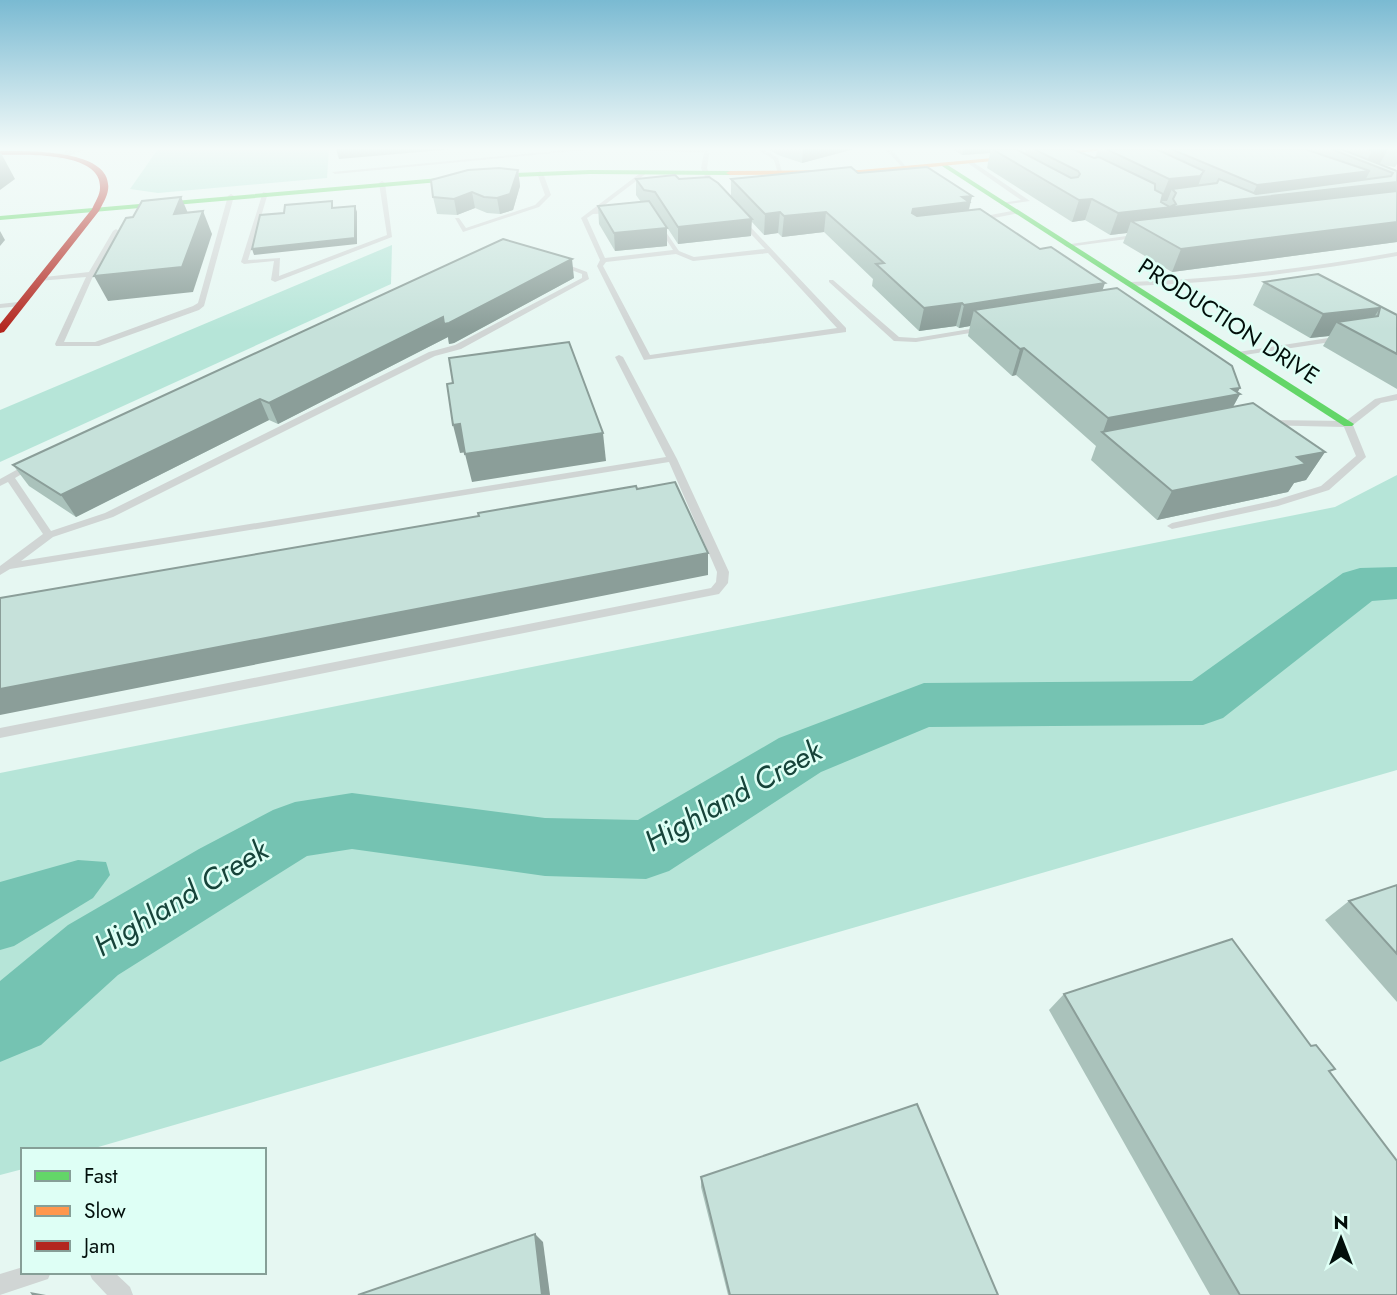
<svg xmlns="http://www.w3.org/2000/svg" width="1397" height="1295" viewBox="0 0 1397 1295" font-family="Jost,sans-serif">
<rect width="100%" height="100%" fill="#e6f7f2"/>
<g fill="#b6e5d8">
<path d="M 158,149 L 329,149 L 327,178 L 158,193 L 130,189 Z"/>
<path d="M 392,245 L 391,284 L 0,462 L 0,410 Z"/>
<path d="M 1397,475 L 1397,770 L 88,1150 L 23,1150 L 23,1169 L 0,1175 L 0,773 L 1335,507 Z"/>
</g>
<path fill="#75c3b2" d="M 78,860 L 106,862 L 110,875 L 93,898 L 14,946 L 0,950 L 0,882 Z"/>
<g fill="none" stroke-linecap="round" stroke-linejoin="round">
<path fill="#75c3b2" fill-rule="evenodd" d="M 1397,567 L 1397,599 L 1372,601 L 1223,718 L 1203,725 L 929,727 L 821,772 L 669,871 L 646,879 L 545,876 L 352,849 L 307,856 L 118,975 L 41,1045 L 0,1062 L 0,981 L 68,925 L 199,849 L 273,810 L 295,802 L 352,793 L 545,818 L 638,820 L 779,738 L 924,683 L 1192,681 L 1343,573 L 1360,568 Z"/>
<g fill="#d0d5d4" fill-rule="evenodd">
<path d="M 576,149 L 596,149 L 335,174 L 332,172 Z"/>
<path d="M 623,149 L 710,149 L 707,168 L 713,182 L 708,183 L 701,168 L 704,153 Z"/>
<path d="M 757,149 L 763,149 L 778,158 L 783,175 L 778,174 L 774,160 Z"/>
<path d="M 885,149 L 891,149 L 908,169 L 904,169 Z"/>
<path d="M 969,162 L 973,162 L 1030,201 L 1001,205 L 1001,203 L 1021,200 L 969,164 Z"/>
<path d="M 540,171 L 543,173 L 551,195 L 539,207 L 463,232 L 455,218 L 459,218 L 466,228 L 535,205 L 545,195 L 537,173 Z"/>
<path d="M 643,171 L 648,172 L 598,210 L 613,210 L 615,213 L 593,214 L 587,218 L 605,258 L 673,250 L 656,224 L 659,222 L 679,251 L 694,257 L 765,249 L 738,220 L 743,219 L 846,328 L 846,332 L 644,360 L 597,266 L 600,260 L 581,218 ZM 768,253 L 837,328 L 650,355 L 603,266 L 606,262 L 676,254 L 693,261 Z"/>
<path d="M 382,181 L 385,183 L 392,237 L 275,282 L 271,280 L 274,261 L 244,264 L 241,262 L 263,192 L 268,193 L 248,260 L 280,258 L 279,276 L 387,235 L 379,183 Z"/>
<path d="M 231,194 L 234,196 L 204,306 L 199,310 L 99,346 L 56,346 L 55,344 L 86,277 L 38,281 L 36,280 L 36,278 L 89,272 L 113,231 L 116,229 L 119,231 L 94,274 L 64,342 L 95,342 L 193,306 L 198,303 L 228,196 Z"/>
<path d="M 1017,210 L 1019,213 L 984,220 L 977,224 L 974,222 L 980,217 Z"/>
<path d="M 1140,234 L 1142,235 L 1142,237 L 1067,247 L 1064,245 Z"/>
<path d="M 1397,252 L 1397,256 C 1308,272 1220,283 1130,286 L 1126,284 L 1130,282 C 1220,279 1308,268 1397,252 Z"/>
<path d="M 560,262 L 587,272 L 589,279 L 461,349 L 435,356 L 113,517 L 53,537 L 21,561 L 666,457 L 615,357 L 619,355 L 623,357 L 677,459 L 729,572 L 728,583 L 719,594 L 0,738 L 0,728 L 711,588 L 716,582 L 717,572 L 669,462 L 10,569 L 0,575 L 0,566 L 43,534 L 8,482 L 0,486 L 0,479 L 29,463 L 32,462 L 37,465 L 15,478 L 51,531 L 105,513 L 429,352 L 455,345 L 582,278 L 582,274 L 558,265 L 557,264 Z"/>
<path d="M 829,280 L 833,280 L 899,337 L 916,338 L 982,327 L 986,329 L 982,331 L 916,342 L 894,341 L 829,282 Z"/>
<path d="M 18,302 L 21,302 L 21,306 L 0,308 L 0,304 Z"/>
<path d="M 1341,336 L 1344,336 L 1344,340 L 1238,356 L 1234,354 L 1238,352 Z"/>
<path d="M 1397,394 L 1397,400 L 1381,403 L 1353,425 L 1366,457 L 1329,490 L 1278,506 L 1172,529 L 1167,526 L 1172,523 L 1276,500 L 1321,486 L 1356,456 L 1344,427 L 1265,425 L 1260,422 L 1262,420 L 1346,421 L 1375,399 Z"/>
<path d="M 23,1267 L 23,1272 L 51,1272 L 48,1279 L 0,1295 L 0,1274 Z"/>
<path d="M 89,1272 L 114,1272 L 130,1287 L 133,1295 L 107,1295 L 92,1279 Z"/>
</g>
<path fill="#d0d5d4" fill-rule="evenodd" d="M 71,149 L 88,149 L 59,159 L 53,156 Z"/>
<g fill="#63d668" fill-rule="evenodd">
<path d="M 942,164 L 946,164 L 1354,424 L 1352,426 L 1344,426 L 942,166 Z"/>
<path d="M 590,170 L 730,171 L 734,173 L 730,175 L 590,174 L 486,178 L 0,220 L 0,216 L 486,174 Z"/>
</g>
<path fill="#ff974d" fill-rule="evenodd" d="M 1092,149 L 1116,149 L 860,174 L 730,175 L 726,173 L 730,171 L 860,170 Z"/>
<path fill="#b3261e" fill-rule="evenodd" d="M 0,151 C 25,151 114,148 108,190 C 107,197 102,205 99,211 L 4,332 L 0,333 L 0,324 L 92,209 C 95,202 100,195 100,188 C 102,151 24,155 0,155 Z"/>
</g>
<g fill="#aac2bb" fill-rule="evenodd">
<path d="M 768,149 L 854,149 L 802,163 L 778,155 Z"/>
<path d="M 952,149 L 1072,149 L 1095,158 L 1098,149 L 1397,149 L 1397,164 L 1395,167 L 1382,165 L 1397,171 L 1397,242 L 1172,272 L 1123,243 L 1127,233 L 1110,235 L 1085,220 L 1072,222 L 987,168 L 990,153 L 962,155 ZM 1018,150 L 1026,150 L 1025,154 Z"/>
<path d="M 518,170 L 520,186 L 513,210 L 500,214 L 487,213 L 475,208 L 457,215 L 437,214 L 433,197 Z"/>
<path d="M 858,173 L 972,196 L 969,210 L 1102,290 L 1240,388 L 1237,392 L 1240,394 L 1233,407 L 1325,452 L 1306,480 L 1294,483 L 1288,492 L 1157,520 L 1091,460 L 1096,446 L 1016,375 L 1012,376 L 968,336 L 970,326 L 959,328 L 956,326 L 919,331 L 872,286 L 873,279 L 824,232 L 782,237 L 778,233 L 764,235 L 751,221 L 751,236 L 678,244 L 655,209 L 653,208 L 667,228 L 667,246 L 615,251 L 599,224 L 598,206 L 641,202 L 636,195 L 636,179 L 679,179 L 731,197 L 731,179 Z"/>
<path d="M 1318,274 L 1397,315 L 1397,389 L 1323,346 L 1329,336 L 1310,338 L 1253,305 L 1264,282 Z"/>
<path d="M 574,278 L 454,343 L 449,344 L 448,337 L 278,424 L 269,420 L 76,517 L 29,486 L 13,465 Z"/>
<path d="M 1397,885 L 1397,1002 L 1325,920 L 1349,901 Z"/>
<path d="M 1064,994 L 1329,1072 L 1397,1295 L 1210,1295 L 1049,1010 Z"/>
<path d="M 701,1177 L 998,1295 L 728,1295 L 701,1187 Z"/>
</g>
<g fill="#8b9e99">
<path d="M 336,149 L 454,149 L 339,159 Z"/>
<path d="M 803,149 L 854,149 L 802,163 Z"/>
<path d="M 964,149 L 991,149 L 990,153 L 962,155 Z"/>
<path d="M 1388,149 L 1378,167 L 1366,162 L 1372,151 Z"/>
<path d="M 1,153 L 15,179 L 0,190 L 0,154 Z"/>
<path d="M 518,170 L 520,186 L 513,210 L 500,214 L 497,198 Z"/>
<path d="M 1204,171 L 1195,193 L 1176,193 L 1172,189 L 1167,201 L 1160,201 L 1169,179 Z"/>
<path d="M 1370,171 L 1362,186 L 1397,182 L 1397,201 L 1131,221 L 1127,233 L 1110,235 L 1118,213 L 1251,198 L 1257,185 Z"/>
<path d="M 472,192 L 475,208 L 457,215 L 454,199 Z"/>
<path d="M 972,196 L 967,216 L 910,229 L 913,209 L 962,197 Z"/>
<path d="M 181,197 L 191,220 L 174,214 Z"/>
<path d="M 1092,199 L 1085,220 L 1072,222 L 1079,200 Z"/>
<path d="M 355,206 L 357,212 L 357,244 L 254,255 L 252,249 Z"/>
<path d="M 203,211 L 212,234 L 193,292 L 108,301 L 94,276 Z"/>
<path d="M 780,212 L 778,233 L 764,235 L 765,214 Z"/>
<path d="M 826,212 L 824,232 L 782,237 L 784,216 Z"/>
<path d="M 752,219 L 751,236 L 678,244 L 678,227 Z"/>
<path d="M 1397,222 L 1397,242 L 1172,272 L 1181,249 Z"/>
<path d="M 667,228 L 667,246 L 615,251 L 614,233 Z"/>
<path d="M 0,231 L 5,240 L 0,246 Z"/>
<path d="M 572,259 L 574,278 L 454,343 L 449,344 L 448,337 L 278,424 L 269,403 L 443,317 Z"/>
<path d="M 1105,283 L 1097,306 L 974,310 L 970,326 L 959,328 L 964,305 Z"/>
<path d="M 962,303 L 956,326 L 919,331 L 924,308 Z"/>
<path d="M 1380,308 L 1365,331 L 1337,322 L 1329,336 L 1310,338 L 1323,314 Z"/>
<path d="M 1024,348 L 1016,375 L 1012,376 L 1020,349 Z"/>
<path d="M 1240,388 L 1236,395 L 1240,394 L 1225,421 L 1103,432 L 1108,418 Z"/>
<path d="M 260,399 L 269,420 L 76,517 L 61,495 Z"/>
<path d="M 460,424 L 467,452 L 460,453 L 453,425 Z"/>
<path d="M 603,433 L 606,461 L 472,482 L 465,454 Z"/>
<path d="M 1325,452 L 1306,480 L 1294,483 L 1288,492 L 1157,520 L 1172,491 L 1297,457 Z"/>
<path d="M 708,553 L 708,575 L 0,715 L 0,689 Z"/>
<path d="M 535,1234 L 543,1242 L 550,1295 L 542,1295 Z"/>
<path d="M 30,1292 L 46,1295 L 32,1295 Z"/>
</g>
<g fill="#c6e1da" stroke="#8b9e99" stroke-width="2">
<path d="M 992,149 L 1016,149 L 1071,178 L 1078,177 L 1080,174 L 1078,171 L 1034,149 L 1072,149 L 1094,158 L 1099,157 L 1155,184 L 1155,190 L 1163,194 L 1161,202 L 1170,207 L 1176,204 L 1173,199 L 1176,193 L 1172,189 L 1217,183 L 1219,179 L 1256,194 L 1391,176 L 1393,173 L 1331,149 L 1341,149 L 1397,171 L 1397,182 L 1118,213 L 1092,199 L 1079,200 Z"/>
<path d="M 1106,149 L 1156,149 L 1204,171 L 1200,176 L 1169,179 Z"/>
<path d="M 1171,149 L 1305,149 L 1370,171 L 1257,185 Z"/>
<path d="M 1367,149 L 1387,149 L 1372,151 Z"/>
<path d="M 851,167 L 858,173 L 927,167 L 972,196 L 962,197 L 969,202 L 913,209 L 912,213 L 917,216 L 980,209 L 1040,249 L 1051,247 L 1105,283 L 964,305 L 962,303 L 924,308 L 876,264 L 884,263 L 826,212 L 784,216 L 780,212 L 765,214 L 731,179 Z"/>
<path d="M 499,168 L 518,170 L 510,194 L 497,198 L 484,197 L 472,192 L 454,199 L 433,197 L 431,180 L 468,170 Z"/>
<path d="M 675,175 L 679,179 L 709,177 L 718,183 L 752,219 L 678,227 L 655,192 L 644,190 L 636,179 Z"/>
<path d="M 1397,191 L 1397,222 L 1181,249 L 1131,221 Z"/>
<path d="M 181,197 L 174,214 L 203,211 L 182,267 L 94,276 L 126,218 L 133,217 L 142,201 Z"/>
<path d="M 332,201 L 332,208 L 355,206 L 355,238 L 252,249 L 260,215 L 284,213 L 285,205 Z"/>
<path d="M 649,201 L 667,228 L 614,233 L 598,206 Z"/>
<path d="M 503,239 L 572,259 L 449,323 L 444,324 L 443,317 L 269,403 L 260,399 L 61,495 L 13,465 Z"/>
<path d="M 1318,274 L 1397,315 L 1397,354 L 1337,322 L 1378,316 L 1380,308 L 1323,314 L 1264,282 Z"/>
<path d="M 1117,288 L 1232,366 L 1240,388 L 1232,389 L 1240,394 L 1108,418 L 1024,348 L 1020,349 L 974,310 Z"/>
<path d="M 569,342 L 603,433 L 465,454 L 460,424 L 453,425 L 447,384 L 453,383 L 449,358 Z"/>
<path d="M 1253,403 L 1325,452 L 1297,457 L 1306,464 L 1172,491 L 1102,432 Z"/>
<path d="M 675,482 L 708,553 L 0,689 L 0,598 L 479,516 L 478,513 L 636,486 L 637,489 Z"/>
<path d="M 1397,885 L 1397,954 L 1349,901 Z"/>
<path d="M 1232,939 L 1311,1046 L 1316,1045 L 1335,1069 L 1329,1071 L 1397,1161 L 1397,1295 L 1240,1295 L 1064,994 Z"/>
<path d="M 917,1104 L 998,1295 L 730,1295 L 701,1177 Z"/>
<path d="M 535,1234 L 542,1295 L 358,1295 Z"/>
</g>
<linearGradient id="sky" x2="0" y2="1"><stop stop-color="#7abad2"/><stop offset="0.45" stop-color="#f4fbf9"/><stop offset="1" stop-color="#f4fbf9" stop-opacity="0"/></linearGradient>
<rect width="1397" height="330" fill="url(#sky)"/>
<g text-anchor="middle" stroke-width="5" stroke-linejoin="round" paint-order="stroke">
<g font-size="23" fill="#020f0b" stroke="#defff5">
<text transform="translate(1229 321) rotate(33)" y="8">PRODUCTION DRIVE</text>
</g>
<g font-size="30" font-style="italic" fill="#17443a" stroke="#defff5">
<text transform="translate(733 796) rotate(-29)" y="10">Highland Creek</text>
<text transform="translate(181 898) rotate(-31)" y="10">Highland Creek</text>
</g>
</g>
<rect x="21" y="1148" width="245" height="126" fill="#defff5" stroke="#869f97" stroke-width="2"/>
<rect x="35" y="1171" width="35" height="10" fill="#63d668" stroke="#869f97" stroke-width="2"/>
<text x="84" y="1183" font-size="21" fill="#020f0b">Fast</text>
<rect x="35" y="1206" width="35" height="10" fill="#ff974d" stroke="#869f97" stroke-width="2"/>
<text x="84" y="1218" font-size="21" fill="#020f0b">Slow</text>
<rect x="35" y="1241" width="35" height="10" fill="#b3261e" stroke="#869f97" stroke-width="2"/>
<text x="84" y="1253" font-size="21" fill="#020f0b">Jam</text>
<g transform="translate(1341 1239)" stroke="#defff5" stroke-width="5" paint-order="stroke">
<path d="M0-5L12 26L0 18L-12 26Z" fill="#020f0b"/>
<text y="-10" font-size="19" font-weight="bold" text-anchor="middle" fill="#020f0b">N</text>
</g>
</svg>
